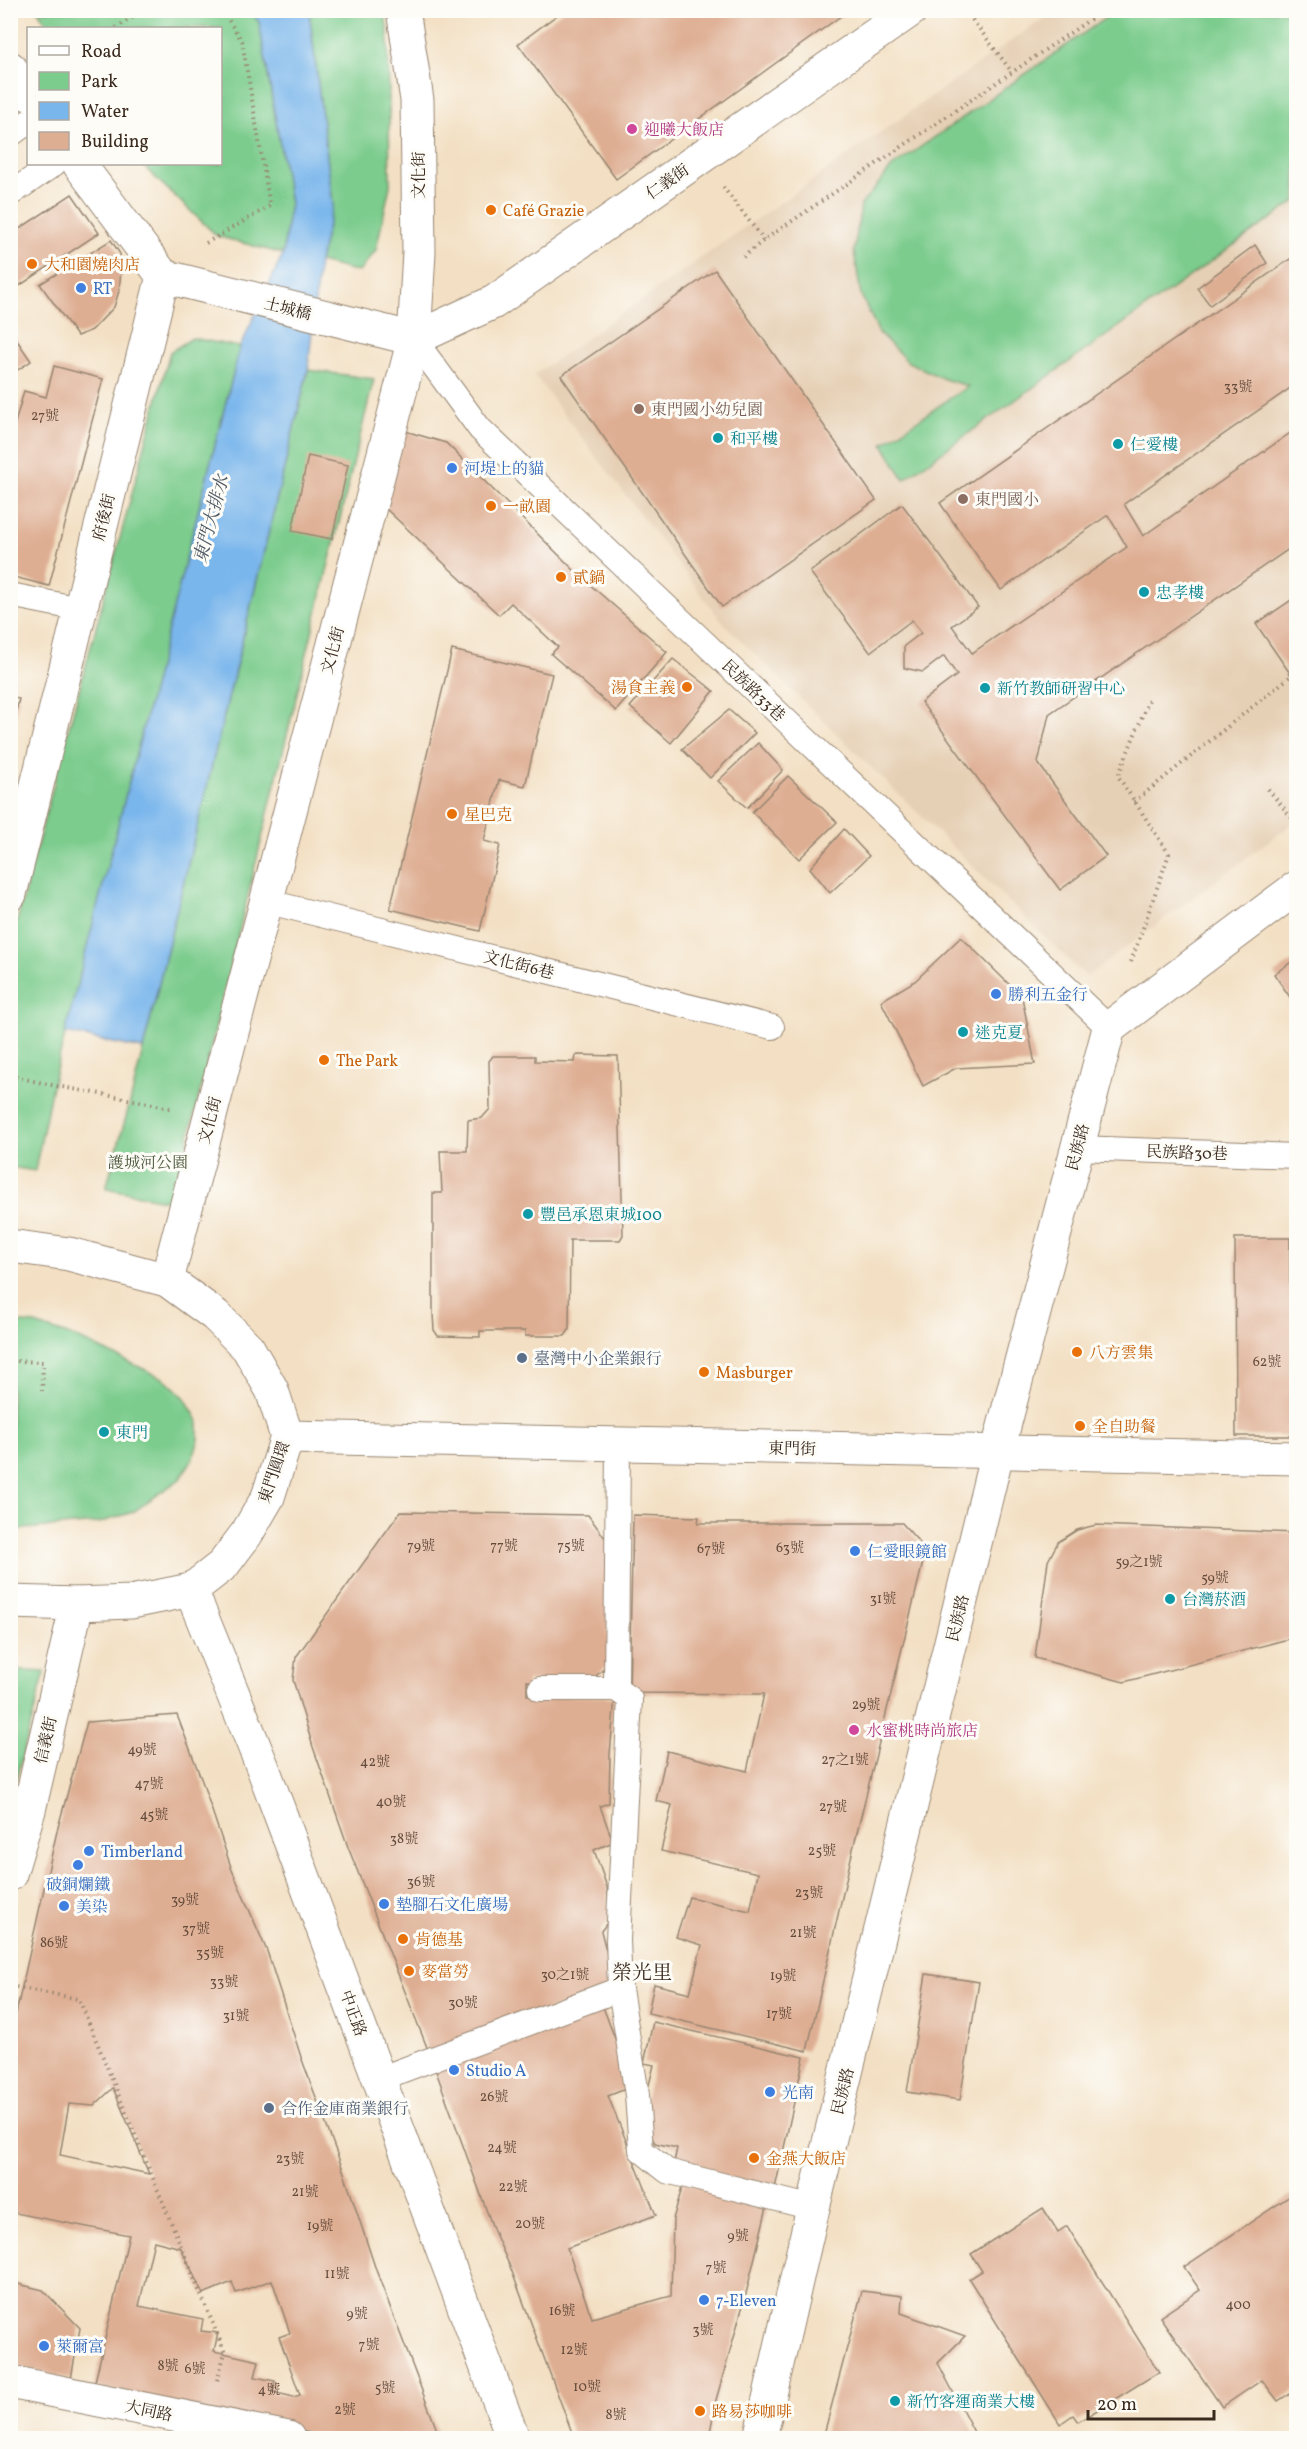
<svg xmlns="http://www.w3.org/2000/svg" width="1307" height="2449" viewBox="0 0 1307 2449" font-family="Vollkorn,'Noto Serif TC',serif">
<rect width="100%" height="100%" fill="#fdfcf7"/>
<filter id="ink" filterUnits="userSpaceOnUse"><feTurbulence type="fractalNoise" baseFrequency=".0167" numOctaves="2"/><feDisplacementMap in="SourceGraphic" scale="12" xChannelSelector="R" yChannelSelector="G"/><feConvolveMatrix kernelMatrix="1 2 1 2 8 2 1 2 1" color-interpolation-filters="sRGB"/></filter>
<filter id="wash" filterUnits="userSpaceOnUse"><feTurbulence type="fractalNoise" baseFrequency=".008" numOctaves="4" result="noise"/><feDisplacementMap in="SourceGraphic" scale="24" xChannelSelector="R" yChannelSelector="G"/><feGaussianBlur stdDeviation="1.35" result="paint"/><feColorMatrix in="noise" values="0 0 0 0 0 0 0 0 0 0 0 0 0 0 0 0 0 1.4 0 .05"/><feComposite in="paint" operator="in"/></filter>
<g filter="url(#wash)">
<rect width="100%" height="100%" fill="#f3e0c4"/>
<path fill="#e6d0b5" d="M 1054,11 L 1296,11 L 1296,821 L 1086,977 L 724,624 L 534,375 Z"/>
<g fill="#7bcc8d" stroke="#5b7b56" stroke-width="1.5">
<path d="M 1117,10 L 1296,11 L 1296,201 L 904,479 L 883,444 L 968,386 L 944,379 L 908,362 L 879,333 L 861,295 L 854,251 L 861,205 L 892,167 Z"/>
<path d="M 38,11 L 251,11 L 259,22 L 290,203 L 283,254 L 217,236 L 141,164 L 220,164 L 220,28 L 50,28 Z"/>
<path d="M 309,11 L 384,11 L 388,29 L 390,186 L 376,250 L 359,272 L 319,262 L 333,205 Z"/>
<path d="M 192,338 L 240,347 L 52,1086 L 35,1171 L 11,1167 L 11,943 L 170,352 Z"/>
<path d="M 308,370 L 374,379 L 173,1202 L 106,1188 L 131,1099 Z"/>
<path d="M 11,1322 L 35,1324 L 77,1338 L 165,1379 L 185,1398 L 198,1421 L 198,1443 L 192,1460 L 180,1479 L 133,1512 L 99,1523 L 11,1530 Z"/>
<path d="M 11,1670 L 45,1672 L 11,1798 Z"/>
</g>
<path fill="#79b6ec" stroke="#5a7085" stroke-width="1.5" d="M 251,11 L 309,11 L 333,205 L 319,262 L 308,370 L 143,1049 L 65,1033 L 240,347 L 283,254 L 290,203 L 259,22 Z"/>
<g id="blocks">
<g fill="#deae93" fill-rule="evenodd">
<path d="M 564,10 L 849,10 L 616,179 L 518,44 Z"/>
<path d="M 72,194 L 99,233 L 10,292 L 10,235 Z"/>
<path d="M 111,240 L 120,254 L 121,271 L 119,291 L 114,307 L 92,330 L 77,336 L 40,284 Z"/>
<path d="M 1255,245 L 1267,263 L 1210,305 L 1197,288 Z"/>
<path d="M 1296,255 L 1296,384 L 1124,504 L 1143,536 L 1296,429 L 1296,544 L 1049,714 L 1038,763 L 1106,856 L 1060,890 L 921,702 L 957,675 L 944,656 L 923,672 L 904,668 L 904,646 L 921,633 L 912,620 L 870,652 L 810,572 L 902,504 L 978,607 L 952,626 L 972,653 L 1127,547 L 1108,515 L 1001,590 L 940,503 Z"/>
<path d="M 715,270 L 876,500 L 722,607 L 561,376 Z"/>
<path d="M 10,330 L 31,361 L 10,375 Z"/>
<path d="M 54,366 L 103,379 L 49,586 L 10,576 L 10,441 L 24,391 L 46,397 Z"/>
<path d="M 405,431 L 446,443 L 580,576 L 667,652 L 616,711 L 551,654 L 558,647 L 511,603 L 499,615 L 384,507 Z"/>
<path d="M 308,456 L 348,465 L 332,539 L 292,531 Z"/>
<path d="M 1296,597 L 1296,682 L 1256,624 Z"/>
<path d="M 452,650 L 552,674 L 525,786 L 499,780 L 484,841 L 500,845 L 480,931 L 390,909 Z"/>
<path d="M 673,659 L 714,691 L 671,743 L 630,707 Z"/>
<path d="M 10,697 L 19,699 L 11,733 L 10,733 Z"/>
<path d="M 729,710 L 755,733 L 710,778 L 682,749 Z"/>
<path d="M 758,743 L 783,770 L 747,808 L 718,781 Z"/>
<path d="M 788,776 L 837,822 L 799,859 L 752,812 Z"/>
<path d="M 844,829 L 869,856 L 830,893 L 810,868 Z"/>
<path d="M 961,937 L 1022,997 L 1035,1064 L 956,1068 L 923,1086 L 881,1001 L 915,981 Z"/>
<path d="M 1296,959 L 1296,1006 L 1274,974 Z"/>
<path d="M 576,1055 L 618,1056 L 623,1235 L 620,1240 L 570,1240 L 569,1330 L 565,1336 L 525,1336 L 525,1331 L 480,1331 L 480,1337 L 438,1336 L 434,1330 L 433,1314 L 433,1193 L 442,1193 L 440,1151 L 467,1151 L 468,1120 L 482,1118 L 490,1109 L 489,1061 L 493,1056 L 535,1056 L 535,1061 L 575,1062 Z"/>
<path d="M 1235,1238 L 1290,1238 L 1290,1282 L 1296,1282 L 1296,1436 L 1236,1436 Z"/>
<path d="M 400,1512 L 588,1515 L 608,1542 L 608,1665 L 588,1683 L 527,1681 L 527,1695 L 615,1697 L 610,1754 L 609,1803 L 600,1806 L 613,1842 L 594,1850 L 607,1887 L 610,1919 L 601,1931 L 615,1985 L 430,2055 L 348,1847 L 313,1747 L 293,1680 L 296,1657 Z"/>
<path d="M 633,1515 L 699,1517 L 698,1523 L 902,1523 L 926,1550 L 853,1849 L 807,2051 L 648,2013 L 654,1984 L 690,1993 L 702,1945 L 676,1937 L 689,1897 L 750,1911 L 758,1873 L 661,1851 L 672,1805 L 656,1801 L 667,1751 L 747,1771 L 764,1694 L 629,1693 Z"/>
<path d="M 1096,1525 L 1296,1533 L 1296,1637 L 1124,1682 L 1035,1658 L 1048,1561 L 1058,1542 L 1077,1530 Z"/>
<path d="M 177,1715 L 202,1781 L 232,1870 L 267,1951 L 301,2057 L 343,2170 L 376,2270 L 440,2438 L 333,2438 L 94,2386 L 129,2235 L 10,2212 L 10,2040 L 57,1831 L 87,1722 ZM 113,2088 L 129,2126 L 149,2174 L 60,2155 L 69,2104 L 94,2106 ZM 154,2241 L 181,2248 L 203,2294 L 232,2282 L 236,2293 L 272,2280 L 290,2333 L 279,2337 L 300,2395 L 294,2397 L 272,2392 L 275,2381 L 255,2377 L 259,2361 L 214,2351 L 218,2333 L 201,2331 L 203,2319 L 139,2306 Z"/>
<path d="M 926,1974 L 979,1982 L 960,2100 L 907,2092 Z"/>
<path d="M 600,1999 L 633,2086 L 608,2096 L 656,2215 L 567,2248 L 592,2318 L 671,2296 L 673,2219 L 684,2181 L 768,2203 L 745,2298 L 716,2400 L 709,2438 L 574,2438 L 511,2269 L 494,2231 L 433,2063 Z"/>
<path d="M 653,2022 L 804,2057 L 774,2193 L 673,2167 L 677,2148 L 655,2143 L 641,2117 L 654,2065 L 644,2063 Z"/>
<path d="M 1296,2192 L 1296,2389 L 1278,2401 L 1262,2380 L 1222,2407 L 1160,2317 L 1200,2290 L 1184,2267 Z"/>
<path d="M 1043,2208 L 1058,2232 L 1067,2226 L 1159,2372 L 1078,2422 L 1073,2415 L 1060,2424 L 969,2279 L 982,2271 L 971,2254 Z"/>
<path d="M 10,2282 L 43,2290 L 80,2328 L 71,2379 L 10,2365 Z"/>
<path d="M 862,2291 L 902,2296 L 901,2313 L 965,2336 L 938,2363 L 977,2438 L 823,2438 Z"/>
</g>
</g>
</g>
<g filter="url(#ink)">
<use href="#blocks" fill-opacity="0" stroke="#978571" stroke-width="1.5"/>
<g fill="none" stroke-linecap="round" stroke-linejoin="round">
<defs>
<g id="service">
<path d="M 10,135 L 28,122"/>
<path d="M 10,194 L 54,164"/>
<path d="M 414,339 L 480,429 L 1109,1028"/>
<path d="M 10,595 L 80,609"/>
<path d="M 267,899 L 277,904 L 772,1027"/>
<path d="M 1077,1148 L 1296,1156"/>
<path d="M 616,1689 L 618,1445"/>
<path d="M 620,1989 L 637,2095 L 641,2150 L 667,2171 L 813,2208"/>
<path d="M 379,2079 L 620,1989 L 618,1940 L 630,1699 L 616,1689 L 540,1689"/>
</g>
<g id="minor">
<path d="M 10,68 L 28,94"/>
<path d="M 163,276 L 414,339 L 494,302 L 911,10"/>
<path d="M 10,894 L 163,276 L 79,164"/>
<path d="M 167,1280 L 414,339 L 419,252 L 417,100 L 403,10"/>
<path d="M 10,1874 L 29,1810 L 77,1604"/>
<path d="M 10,2382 L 288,2438"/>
</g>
<g id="tertiary">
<path d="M 10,1246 L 69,1254 L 167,1280 L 215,1315 L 248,1348 L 272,1390 L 287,1437 L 268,1497 L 247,1533 L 223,1565 L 191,1590 L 131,1602 L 77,1604 L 10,1602"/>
<path d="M 287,1437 L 1296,1458"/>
<path d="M 191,1590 L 263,1768 L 513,2438"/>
<path d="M 760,2438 L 813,2208 L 997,1453 L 1109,1028 L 1296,888"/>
</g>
</defs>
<use href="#service" stroke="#978571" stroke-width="26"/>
<use href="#minor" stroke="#978571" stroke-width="35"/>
<use href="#tertiary" stroke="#978571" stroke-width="35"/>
<g stroke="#978571" stroke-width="4" stroke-dasharray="1.5 4.5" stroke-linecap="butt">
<path d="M 965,10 L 1012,72"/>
<path d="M 116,28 L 144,10"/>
<path d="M 723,187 L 764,240"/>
<path d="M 206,243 L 270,206 L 242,41 L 222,10"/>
<path d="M 743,257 L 764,240 L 1104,10"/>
<path d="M 1268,789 L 1296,823"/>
<path d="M 1134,802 L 1292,675"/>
<path d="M 1131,962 L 1169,854 L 1118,776 L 1150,697"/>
<path d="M 10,1075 C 64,1090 119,1095 173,1109"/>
<path d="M 17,1361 L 43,1362 L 42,1391"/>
<path d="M 10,1986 L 79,1999 L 225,2353 L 216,2384"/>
</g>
<use href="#service" stroke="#fff" stroke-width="24"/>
<use href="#minor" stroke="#fff" stroke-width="33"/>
<use href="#tertiary" stroke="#fff" stroke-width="33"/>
</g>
</g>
<g fill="#d1479c" stroke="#fdfcf7" stroke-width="2">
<circle cx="632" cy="129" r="6"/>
<circle cx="854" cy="1730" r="6"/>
</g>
<g fill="#e8710a" stroke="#fdfcf7" stroke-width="2">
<circle cx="491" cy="210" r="6"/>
<circle cx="32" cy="264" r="6"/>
<circle cx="491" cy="506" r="6"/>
<circle cx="561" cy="577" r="6"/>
<circle cx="687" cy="687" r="6"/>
<circle cx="452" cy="814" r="6"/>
<circle cx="324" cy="1060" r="6"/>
<circle cx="1077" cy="1352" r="6"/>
<circle cx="704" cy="1372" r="6"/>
<circle cx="1080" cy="1426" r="6"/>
<circle cx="403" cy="1939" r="6"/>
<circle cx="409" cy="1971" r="6"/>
<circle cx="754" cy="2158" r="6"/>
<circle cx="700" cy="2411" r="6"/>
</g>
<g fill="#3f7fe0" stroke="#fdfcf7" stroke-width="2">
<circle cx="81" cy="288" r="6"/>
<circle cx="452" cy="468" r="6"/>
<circle cx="996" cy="994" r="6"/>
<circle cx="855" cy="1551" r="6"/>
<circle cx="89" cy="1851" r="6"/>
<circle cx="78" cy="1865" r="6"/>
<circle cx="384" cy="1904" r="6"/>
<circle cx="64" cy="1906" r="6"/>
<circle cx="454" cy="2070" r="6"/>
<circle cx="770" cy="2092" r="6"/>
<circle cx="704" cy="2300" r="6"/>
<circle cx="44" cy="2346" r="6"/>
</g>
<g fill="#8d6e63" stroke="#fdfcf7" stroke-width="2">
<circle cx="639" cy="409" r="6"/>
<circle cx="963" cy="499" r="6"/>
</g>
<g fill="#0f9aa8" stroke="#fdfcf7" stroke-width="2">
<circle cx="718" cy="438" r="6"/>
<circle cx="1118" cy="444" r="6"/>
<circle cx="1144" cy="592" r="6"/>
<circle cx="985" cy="688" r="6"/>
<circle cx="963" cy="1032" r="6"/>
<circle cx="528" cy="1214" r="6"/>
<circle cx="104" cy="1432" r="6"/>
<circle cx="1170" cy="1599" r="6"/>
<circle cx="895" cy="2401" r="6"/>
</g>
<g fill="#5c6f8a" stroke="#fdfcf7" stroke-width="2">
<circle cx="522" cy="1358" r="6"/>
<circle cx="269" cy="2108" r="6"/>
</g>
<g text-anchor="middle" stroke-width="6" stroke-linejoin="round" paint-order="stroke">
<g font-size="14" fill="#644b3b">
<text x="1238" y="391">33號</text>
<text x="45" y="420">27號</text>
<text x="1267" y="1366">62號</text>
<text x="421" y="1550">79號</text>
<text x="504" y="1550">77號</text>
<text x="571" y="1550">75號</text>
<text x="790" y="1552">63號</text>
<text x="711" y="1553">67號</text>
<text x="1139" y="1566">59之1號</text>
<text x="1215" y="1582">59號</text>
<text x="883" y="1603">31號</text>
<text x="866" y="1709">29號</text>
<text x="142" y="1754">49號</text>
<text x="845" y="1764">27之1號</text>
<text x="375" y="1766">42號</text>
<text x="149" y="1788">47號</text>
<text x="391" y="1806">40號</text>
<text x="833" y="1811">27號</text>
<text x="154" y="1819">45號</text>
<text x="404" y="1843">38號</text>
<text x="822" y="1855">25號</text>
<text x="421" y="1886">36號</text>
<text x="809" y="1897">23號</text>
<text x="185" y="1904">39號</text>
<text x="196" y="1933">37號</text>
<text x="803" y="1937">21號</text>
<text x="54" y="1947">86號</text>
<text x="210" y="1957">35號</text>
<text x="565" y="1979">30之1號</text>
<text x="783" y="1980">19號</text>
<text x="224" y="1986">33號</text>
<text x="463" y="2007">30號</text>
<text x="779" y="2018">17號</text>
<text x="236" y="2020">31號</text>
<text x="494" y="2101">26號</text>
<text x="502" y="2152">24號</text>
<text x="290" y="2163">23號</text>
<text x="513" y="2191">22號</text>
<text x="305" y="2196">21號</text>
<text x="530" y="2228">20號</text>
<text x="320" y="2230">19號</text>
<text x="738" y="2240">9號</text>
<text x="716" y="2272">7號</text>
<text x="337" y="2278">11號</text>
<text x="1238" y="2309">400</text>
<text x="562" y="2315">16號</text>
<text x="357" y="2318">9號</text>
<text x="703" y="2334">3號</text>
<text x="369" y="2349">7號</text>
<text x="574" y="2354">12號</text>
<text x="168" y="2370">8號</text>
<text x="195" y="2373">6號</text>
<text x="587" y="2391">10號</text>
<text x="385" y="2392">5號</text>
<text x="269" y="2394">4號</text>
<text x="345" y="2414">2號</text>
<text x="616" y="2419">8號</text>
</g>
<g font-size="16" fill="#b23c85" stroke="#fdfcf7" text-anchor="start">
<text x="644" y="135">迎曦大飯店</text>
<text x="866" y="1736">水蜜桃時尚旅店</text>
</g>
<g font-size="16" fill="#3b2a1e" stroke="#fdfcf7">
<text transform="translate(418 175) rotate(-90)" y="6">文化街</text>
<text transform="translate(667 181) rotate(-35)" y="6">仁義街</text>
<text transform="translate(288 308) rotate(14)" y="6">土城橋</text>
<text transform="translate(103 517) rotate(-76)" y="6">府後街</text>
<text transform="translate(332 650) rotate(-75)" y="6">文化街</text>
<text transform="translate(754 690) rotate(44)" y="6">民族路33巷</text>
<text transform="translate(519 964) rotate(14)" y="6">文化街6巷</text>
<text transform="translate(209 1120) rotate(-75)" y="6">文化街</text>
<text transform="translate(1077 1147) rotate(-75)" y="6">民族路</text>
<text transform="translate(1187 1152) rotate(2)" y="6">民族路30巷</text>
<text transform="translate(792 1448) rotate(1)" y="6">東門街</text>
<text transform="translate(273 1472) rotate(-71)" y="6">東門圓環</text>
<text transform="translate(957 1618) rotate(-76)" y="6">民族路</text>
<text transform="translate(45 1740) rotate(-77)" y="6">信義街</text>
<text transform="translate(354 2013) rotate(70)" y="6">中正路</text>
<text transform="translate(842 2091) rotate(-76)" y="6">民族路</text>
<text transform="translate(149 2410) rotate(12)" y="6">大同路</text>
</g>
<g font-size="16" fill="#c56008" stroke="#fdfcf7" text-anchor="start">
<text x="503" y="216">Café Grazie</text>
<text x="44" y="270">大和園燒肉店</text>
<text x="503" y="512">一畝園</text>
<text x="573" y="583">貳鍋</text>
<text x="675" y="693" text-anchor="end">湯食主義</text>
<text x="464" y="820">星巴克</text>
<text x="336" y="1066">The Park</text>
<text x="1089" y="1358">八方雲集</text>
<text x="716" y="1378">Masburger</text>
<text x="1092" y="1432">全自助餐</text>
<text x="415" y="1945">肯德基</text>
<text x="421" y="1977">麥當勞</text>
<text x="766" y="2164">金燕大飯店</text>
<text x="712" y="2417">路易莎咖啡</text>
</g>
<g font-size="16" fill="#366cbe" stroke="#fdfcf7" text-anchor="start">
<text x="93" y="294">RT</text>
<text x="464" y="474">河堤上的貓</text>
<text x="1008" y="1000">勝利五金行</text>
<text x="867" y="1557">仁愛眼鏡館</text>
<text x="101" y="1857">Timberland</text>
<text x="78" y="1890" text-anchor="middle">破銅爛鐵</text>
<text x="396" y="1910">墊腳石文化廣場</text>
<text x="76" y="1912">美染</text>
<text x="466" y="2076">Studio A</text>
<text x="782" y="2098">光南</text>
<text x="716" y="2306">7-Eleven</text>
<text x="56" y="2352">萊爾富</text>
</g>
<g font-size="16" fill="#785e54" stroke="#fdfcf7" text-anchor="start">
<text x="651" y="415">東門國小幼兒園</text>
<text x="975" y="505">東門國小</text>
</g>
<g font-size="16" fill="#0d838f" stroke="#fdfcf7" text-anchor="start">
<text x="730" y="444">和平樓</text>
<text x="1130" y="450">仁愛樓</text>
<text x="1156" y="598">忠孝樓</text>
<text x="997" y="694">新竹教師研習中心</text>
<text x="975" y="1038">迷克夏</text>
<text x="540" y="1220">豐邑承恩東城100</text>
<text x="116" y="1438">東門</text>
<text x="1182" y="1605">台灣菸酒</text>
<text x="907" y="2407">新竹客運商業大樓</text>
</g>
<g font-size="16" fill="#4e5b3f" stroke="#fdfcf7">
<text x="148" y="1168">護城河公園</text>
</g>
<g font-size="16" fill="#4e5e75" stroke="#fdfcf7" text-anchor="start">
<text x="534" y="1364">臺灣中小企業銀行</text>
<text x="281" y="2114">合作金庫商業銀行</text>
</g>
<g font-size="18" font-style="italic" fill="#515b66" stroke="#fdfcf7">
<text transform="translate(211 519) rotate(-75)" y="6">東門大排水</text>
</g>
<g font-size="20" fill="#3b2a1e" stroke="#fdfcf7">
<text x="642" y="1979">榮光里</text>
</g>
</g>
<rect width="1307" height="2449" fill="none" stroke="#fdfcf7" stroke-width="36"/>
<rect x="27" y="27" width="195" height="138" fill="#fdfcf7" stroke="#afa8a0" stroke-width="1.5"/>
<rect x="39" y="46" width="30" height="9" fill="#ffffff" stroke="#afa8a0" stroke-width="1.5"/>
<text x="81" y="57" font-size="18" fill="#3b2a1e">Road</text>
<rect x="39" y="72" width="30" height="18" fill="#7bcc8d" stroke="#afa8a0" stroke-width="1.5"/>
<text x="81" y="87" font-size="18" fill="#3b2a1e">Park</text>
<rect x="39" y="102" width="30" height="18" fill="#79b6ec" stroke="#afa8a0" stroke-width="1.5"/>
<text x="81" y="117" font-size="18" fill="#3b2a1e">Water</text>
<rect x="39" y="132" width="30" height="18" fill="#deae93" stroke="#afa8a0" stroke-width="1.5"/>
<text x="81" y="147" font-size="18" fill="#3b2a1e">Building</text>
<path d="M1088 2410v9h126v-9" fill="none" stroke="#3b2a1e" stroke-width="3"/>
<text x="1097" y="2410" font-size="18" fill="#3b2a1e" stroke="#fdfcf7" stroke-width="4.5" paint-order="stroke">20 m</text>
</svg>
